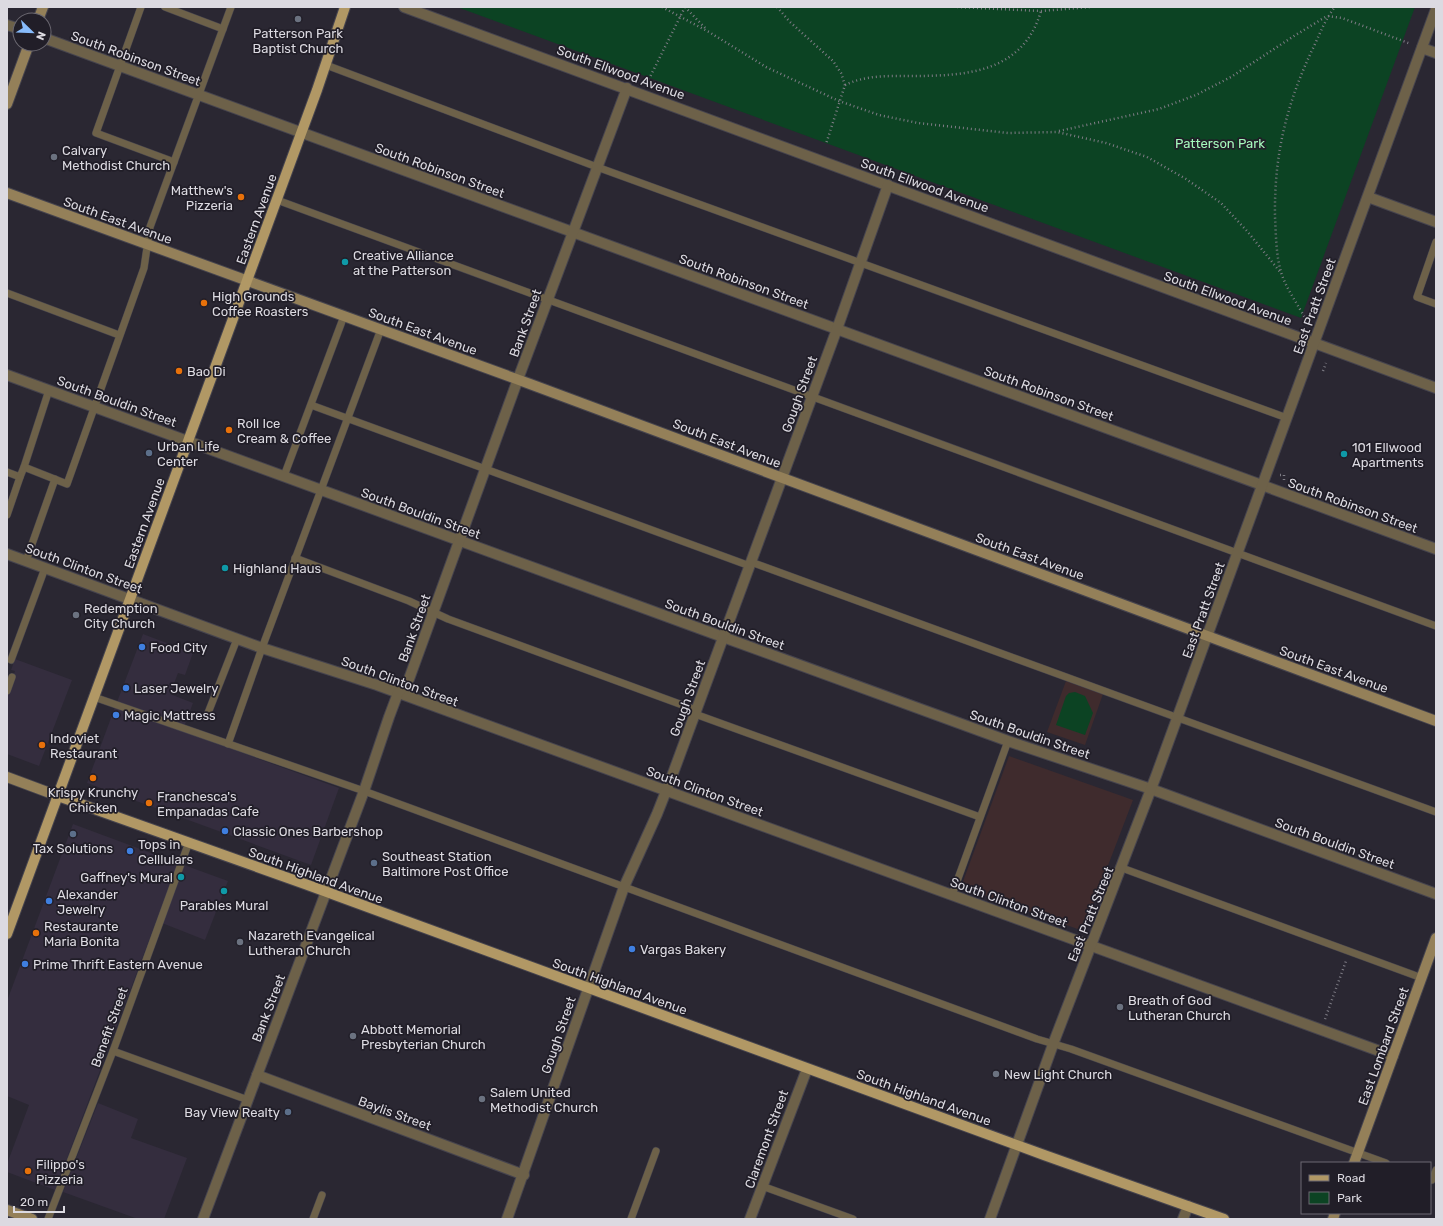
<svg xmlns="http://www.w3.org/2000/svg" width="1443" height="1226" viewBox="0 0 1443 1226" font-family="Rubik,sans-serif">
<rect width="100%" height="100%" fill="#2a2732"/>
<g fill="#342d3e">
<path d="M 143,634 L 193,653 L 185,675 L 178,673 L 170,694 L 193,703 L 184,727 L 117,702 Z"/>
<path d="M 15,659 L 72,680 L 39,766 L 7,754 L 7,693 L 15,671 L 11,670 Z"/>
<path d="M 115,707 L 339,788 L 311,865 L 87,783 Z"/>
<path d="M 73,824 L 178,863 L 55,1190 L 7,1172 L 7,1164 L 29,1105 L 7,1096 L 7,1001 Z"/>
<path d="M 184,865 L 228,881 L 205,940 L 162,923 Z"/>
<path d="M 98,1103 L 138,1119 L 131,1138 L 187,1158 L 164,1219 L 138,1219 L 63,1192 Z"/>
</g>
<g fill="#3f2b2d">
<path d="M 1066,681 L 1103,694 L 1085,745 L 1047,732 Z"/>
<path d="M 1009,756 L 1133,800 L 1083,931 L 961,887 Z"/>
</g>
<g fill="#0c4323">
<path d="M 457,7 L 1415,7 L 1301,318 Z"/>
<path d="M 1075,692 L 1085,696 L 1093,713 L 1085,735 L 1056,725 L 1066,696 L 1069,693 Z"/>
</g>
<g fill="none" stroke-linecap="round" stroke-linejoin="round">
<defs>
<g id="lane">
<path d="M 141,7 L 96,133 L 174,162"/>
<path d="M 165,7 L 223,29"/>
<path d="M 326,65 L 597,167 L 1287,418"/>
<path d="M 277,200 L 1436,626"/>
<path d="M 1436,242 L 1417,297 L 1436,304"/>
<path d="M 7,293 L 119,335"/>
<path d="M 311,405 L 750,566"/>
<path d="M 24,467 L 49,390"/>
<path d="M 7,472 L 20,477 L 24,467 L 67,484 L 144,268 L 150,227 L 231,7"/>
<path d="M 284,476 L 344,316"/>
<path d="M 7,515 L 20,477"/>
<path d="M 295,558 L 409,601 L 448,619 L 696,710"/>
<path d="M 26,561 L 55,479"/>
<path d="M 751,562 L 1436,812"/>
<path d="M 11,660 L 45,568"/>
<path d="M 7,691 L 12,677"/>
<path d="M 94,697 L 364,791 L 1037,1039 L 1071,1049 L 1386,1163"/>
<path d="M 208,713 L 237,639"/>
<path d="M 695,714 L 980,817"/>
<path d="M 228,744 L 262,648 L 381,329"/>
<path d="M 1122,868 L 1422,978"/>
<path d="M 952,895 L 1008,741"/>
<path d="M 113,1051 L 248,1100"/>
<path d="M 1432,1180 L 1436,1170"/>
<path d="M 762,1186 L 853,1219"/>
<path d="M 48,1219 L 113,1051 L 189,842"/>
<path d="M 313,1219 L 322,1195"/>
<path d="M 631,1219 L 656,1151"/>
</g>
<g id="street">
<path d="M 404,7 L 1436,388"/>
<path d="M 7,25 L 20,29"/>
<path d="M 44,38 L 1436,549"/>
<path d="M 1422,48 L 1436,53"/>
<path d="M 1368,197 L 1436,222"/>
<path d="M 7,375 L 723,637 L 1008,741 L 1151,789 L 1436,894"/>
<path d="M 7,554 L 262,648 L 377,685 L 1393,1056"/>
<path d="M 257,1075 L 524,1175"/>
<path d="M 203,1219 L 364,791 L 389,717 L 398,693 L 409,679 L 518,379 L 627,88"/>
<path d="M 507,1219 L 624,887 L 657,814 L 672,776 L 837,329 L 888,185"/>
<path d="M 750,1219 L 807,1069"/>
<path d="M 990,1219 L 1055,1039 L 1156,776 L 1436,9"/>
<path d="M 1183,1219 L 1188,1206"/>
</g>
<g id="secondary">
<path d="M 38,20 L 43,7"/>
<path d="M 7,104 L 29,44"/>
<path d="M 7,193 L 530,384 L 1436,721"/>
<path d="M 7,777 L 58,796"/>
<path d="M 1354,1163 L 1436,938"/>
<path d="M 7,1210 L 32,1219"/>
<path d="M 1333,1219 L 1335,1213"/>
</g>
<g id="primary">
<path d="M 58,796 L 305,884 L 1044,1155 L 1224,1219"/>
<path d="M 7,934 L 317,90 L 345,7"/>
</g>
</defs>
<use href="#lane" stroke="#46444e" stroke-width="8"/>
<use href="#street" stroke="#46444e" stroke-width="12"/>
<use href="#secondary" stroke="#46444e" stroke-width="12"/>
<use href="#primary" stroke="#46444e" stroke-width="12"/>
<g stroke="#7e7c85" stroke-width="2.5" stroke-dasharray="1 3" stroke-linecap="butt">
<path d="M 662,7 L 709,32 L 766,67 L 839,101 L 879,115 L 918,123 L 1008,133 L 1057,132 L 1106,143 L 1147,157 L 1186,179 L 1221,203 L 1247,231 L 1281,273"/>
<path d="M 685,7 L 707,30"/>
<path d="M 777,7 L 790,22 L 833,61 L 841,73 L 845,85 L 826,144"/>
<path d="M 957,7 L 1041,11 L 1091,7"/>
<path d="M 647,83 L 685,7"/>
<path d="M 845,85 C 866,75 888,76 911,76 C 966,76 1023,73 1041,11"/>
<path d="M 1059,131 L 1159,109 L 1196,95 L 1231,77 L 1294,36 L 1327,16 L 1342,18 L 1411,44"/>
<path d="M 1306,320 C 1299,306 1285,287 1281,272 C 1276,255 1276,235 1275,217 C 1274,153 1287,102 1315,44 C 1321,31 1326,18 1335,7"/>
<path d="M 1323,371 L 1326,363"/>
<path d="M 1280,475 L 1284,475 L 1284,480"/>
<path d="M 1325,1019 L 1346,961"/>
</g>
<use href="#lane" stroke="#6d6149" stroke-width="7"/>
<use href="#street" stroke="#6d6149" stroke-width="10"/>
<use href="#secondary" stroke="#948059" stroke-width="10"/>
<use href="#primary" stroke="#b19865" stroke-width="10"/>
</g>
<g fill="#6b7280" stroke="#211e28" stroke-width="1.5">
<circle cx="298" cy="19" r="4"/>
<circle cx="54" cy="157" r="4"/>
<circle cx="76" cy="615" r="4"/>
<circle cx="240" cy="942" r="4"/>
<circle cx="1120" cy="1007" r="4"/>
<circle cx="353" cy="1036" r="4"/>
<circle cx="996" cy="1074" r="4"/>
<circle cx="482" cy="1099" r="4"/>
</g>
<g fill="#e8710a" stroke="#211e28" stroke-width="1.5">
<circle cx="241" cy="197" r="4"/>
<circle cx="204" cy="303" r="4"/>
<circle cx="179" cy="371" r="4"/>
<circle cx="229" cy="430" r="4"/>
<circle cx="42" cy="745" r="4"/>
<circle cx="93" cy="778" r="4"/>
<circle cx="149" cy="803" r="4"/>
<circle cx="36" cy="933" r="4"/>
<circle cx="28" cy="1171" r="4"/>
</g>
<g fill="#0f9aa8" stroke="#211e28" stroke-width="1.5">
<circle cx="345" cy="262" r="4"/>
<circle cx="1344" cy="454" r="4"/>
<circle cx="225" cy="568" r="4"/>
<circle cx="181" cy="877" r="4"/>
<circle cx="224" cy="891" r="4"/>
</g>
<g fill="#5c6f8a" stroke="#211e28" stroke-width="1.5">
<circle cx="149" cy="453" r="4"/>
<circle cx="73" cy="834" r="4"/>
<circle cx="374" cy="863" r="4"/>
<circle cx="288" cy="1112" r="4"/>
</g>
<g fill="#3f7fe0" stroke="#211e28" stroke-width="1.5">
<circle cx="142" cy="647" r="4"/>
<circle cx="126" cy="688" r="4"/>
<circle cx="116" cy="715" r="4"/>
<circle cx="225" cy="831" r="4"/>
<circle cx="130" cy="851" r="4"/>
<circle cx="49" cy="901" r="4"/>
<circle cx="632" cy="949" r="4"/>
<circle cx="25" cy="964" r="4"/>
</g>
<g text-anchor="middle" stroke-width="3.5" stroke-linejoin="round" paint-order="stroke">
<g font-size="13" fill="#dcdae1" stroke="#211e28" text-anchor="start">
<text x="298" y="38" text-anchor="middle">Patterson Park<tspan x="298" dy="15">Baptist Church</tspan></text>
<text x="62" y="155">Calvary<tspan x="62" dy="15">Methodist Church</tspan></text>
<text x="233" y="195" text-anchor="end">Matthew's<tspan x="233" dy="15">Pizzeria</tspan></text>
<text x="353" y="260">Creative Alliance<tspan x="353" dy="15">at the Patterson</tspan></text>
<text x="212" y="301">High Grounds<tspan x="212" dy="15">Coffee Roasters</tspan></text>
<text x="187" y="376">Bao Di</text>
<text x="237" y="428">Roll Ice<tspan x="237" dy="15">Cream &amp; Coffee</tspan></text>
<text x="157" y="451">Urban Life<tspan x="157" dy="15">Center</tspan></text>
<text x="1352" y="452">101 Ellwood<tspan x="1352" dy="15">Apartments</tspan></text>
<text x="233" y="573">Highland Haus</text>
<text x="84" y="613">Redemption<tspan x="84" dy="15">City Church</tspan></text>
<text x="150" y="652">Food City</text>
<text x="134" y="693">Laser Jewelry</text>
<text x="124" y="720">Magic Mattress</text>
<text x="50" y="743">Indoviet<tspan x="50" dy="15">Restaurant</tspan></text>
<text x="93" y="797" text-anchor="middle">Krispy Krunchy<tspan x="93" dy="15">Chicken</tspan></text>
<text x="157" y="801">Franchesca's<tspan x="157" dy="15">Empanadas Cafe</tspan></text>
<text x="233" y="836">Classic Ones Barbershop</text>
<text x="138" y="849">Tops in<tspan x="138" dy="15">Celllulars</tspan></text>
<text x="73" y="853" text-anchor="middle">Tax Solutions</text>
<text x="382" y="861">Southeast Station<tspan x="382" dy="15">Baltimore Post Office</tspan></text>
<text x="173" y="882" text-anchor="end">Gaffney's Mural</text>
<text x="57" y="899">Alexander<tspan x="57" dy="15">Jewelry</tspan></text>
<text x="224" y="910" text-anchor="middle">Parables Mural</text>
<text x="44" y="931">Restaurante<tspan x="44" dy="15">Maria Bonita</tspan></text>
<text x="248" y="940">Nazareth Evangelical<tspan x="248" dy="15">Lutheran Church</tspan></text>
<text x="640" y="954">Vargas Bakery</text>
<text x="33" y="969">Prime Thrift Eastern Avenue</text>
<text x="1128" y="1005">Breath of God<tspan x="1128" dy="15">Lutheran Church</tspan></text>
<text x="361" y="1034">Abbott Memorial<tspan x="361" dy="15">Presbyterian Church</tspan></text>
<text x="1004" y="1079">New Light Church</text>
<text x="490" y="1097">Salem United<tspan x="490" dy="15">Methodist Church</tspan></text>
<text x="280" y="1117" text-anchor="end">Bay View Realty</text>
<text x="36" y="1169">Filippo's<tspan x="36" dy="15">Pizzeria</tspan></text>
</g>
<g font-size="13" fill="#dcdae1" stroke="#211e28">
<text transform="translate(136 58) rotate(20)" y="5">South Robinson Street</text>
<text transform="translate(621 72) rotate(20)" y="5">South Ellwood Avenue</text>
<text transform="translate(440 170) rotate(20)" y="5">South Robinson Street</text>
<text transform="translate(925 185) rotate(20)" y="5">South Ellwood Avenue</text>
<text transform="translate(256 219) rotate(-70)" y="5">Eastern Avenue</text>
<text transform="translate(118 220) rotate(20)" y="5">South East Avenue</text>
<text transform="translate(744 281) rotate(20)" y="5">South Robinson Street</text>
<text transform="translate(1228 298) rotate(20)" y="5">South Ellwood Avenue</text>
<text transform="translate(1314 306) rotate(-70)" y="5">East Pratt Street</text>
<text transform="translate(525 323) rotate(-70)" y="5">Bank Street</text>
<text transform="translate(423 331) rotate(20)" y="5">South East Avenue</text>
<text transform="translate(1049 393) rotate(20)" y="5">South Robinson Street</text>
<text transform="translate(799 394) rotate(-70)" y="5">Gough Street</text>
<text transform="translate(117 401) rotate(20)" y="5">South Bouldin Street</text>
<text transform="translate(727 443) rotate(21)" y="5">South East Avenue</text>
<text transform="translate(1353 505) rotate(20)" y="5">South Robinson Street</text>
<text transform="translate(421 513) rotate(20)" y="5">South Bouldin Street</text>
<text transform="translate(144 523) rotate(-70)" y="5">Eastern Avenue</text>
<text transform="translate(1030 556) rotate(20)" y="5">South East Avenue</text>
<text transform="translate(84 568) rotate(20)" y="5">South Clinton Street</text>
<text transform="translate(1203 610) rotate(-70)" y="5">East Pratt Street</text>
<text transform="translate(725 624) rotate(20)" y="5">South Bouldin Street</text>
<text transform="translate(414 628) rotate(-70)" y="5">Bank Street</text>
<text transform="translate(1334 669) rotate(20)" y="5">South East Avenue</text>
<text transform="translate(400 681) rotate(20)" y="5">South Clinton Street</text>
<text transform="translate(687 698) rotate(-70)" y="5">Gough Street</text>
<text transform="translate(1030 734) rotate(19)" y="5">South Bouldin Street</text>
<text transform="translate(705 791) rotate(20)" y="5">South Clinton Street</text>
<text transform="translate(1335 843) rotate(20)" y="5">South Bouldin Street</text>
<text transform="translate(316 875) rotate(20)" y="5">South Highland Avenue</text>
<text transform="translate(1009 902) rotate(20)" y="5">South Clinton Street</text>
<text transform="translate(1090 914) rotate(-68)" y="5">East Pratt Street</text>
<text transform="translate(620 986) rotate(20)" y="5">South Highland Avenue</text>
<text transform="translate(268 1008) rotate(-69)" y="5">Bank Street</text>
<text transform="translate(109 1027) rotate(-70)" y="5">Benefit Street</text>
<text transform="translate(558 1035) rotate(-71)" y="5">Gough Street</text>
<text transform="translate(1383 1046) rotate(-70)" y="5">East Lombard Street</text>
<text transform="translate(924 1097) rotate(20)" y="5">South Highland Avenue</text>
<text transform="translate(395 1113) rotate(20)" y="5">Baylis Street</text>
<text transform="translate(766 1139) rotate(-70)" y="5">Claremont Street</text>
</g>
<g font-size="13" fill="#a4f9bc" stroke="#211e28">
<text x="1220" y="148">Patterson Park</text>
</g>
</g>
<rect width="1443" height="1226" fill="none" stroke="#dcdae1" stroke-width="16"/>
<rect x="1301" y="1162" width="130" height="52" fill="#211e28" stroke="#6c6972"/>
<rect x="1309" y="1175" width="20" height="6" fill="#b19865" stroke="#6c6972"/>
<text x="1337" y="1182" font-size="12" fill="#dcdae1">Road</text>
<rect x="1309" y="1192" width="20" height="12" fill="#0c4323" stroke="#6c6972"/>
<text x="1337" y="1202" font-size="12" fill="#dcdae1">Park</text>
<g transform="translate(32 32) rotate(113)"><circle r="19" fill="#211e28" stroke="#6c6972"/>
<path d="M0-3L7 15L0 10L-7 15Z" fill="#87bbfb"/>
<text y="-6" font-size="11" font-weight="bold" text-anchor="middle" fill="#dcdae1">N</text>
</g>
<path d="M14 1206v6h50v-6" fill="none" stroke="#dcdae1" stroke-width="2"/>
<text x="20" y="1206" font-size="12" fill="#dcdae1" stroke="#211e28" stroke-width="3" paint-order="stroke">20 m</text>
</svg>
